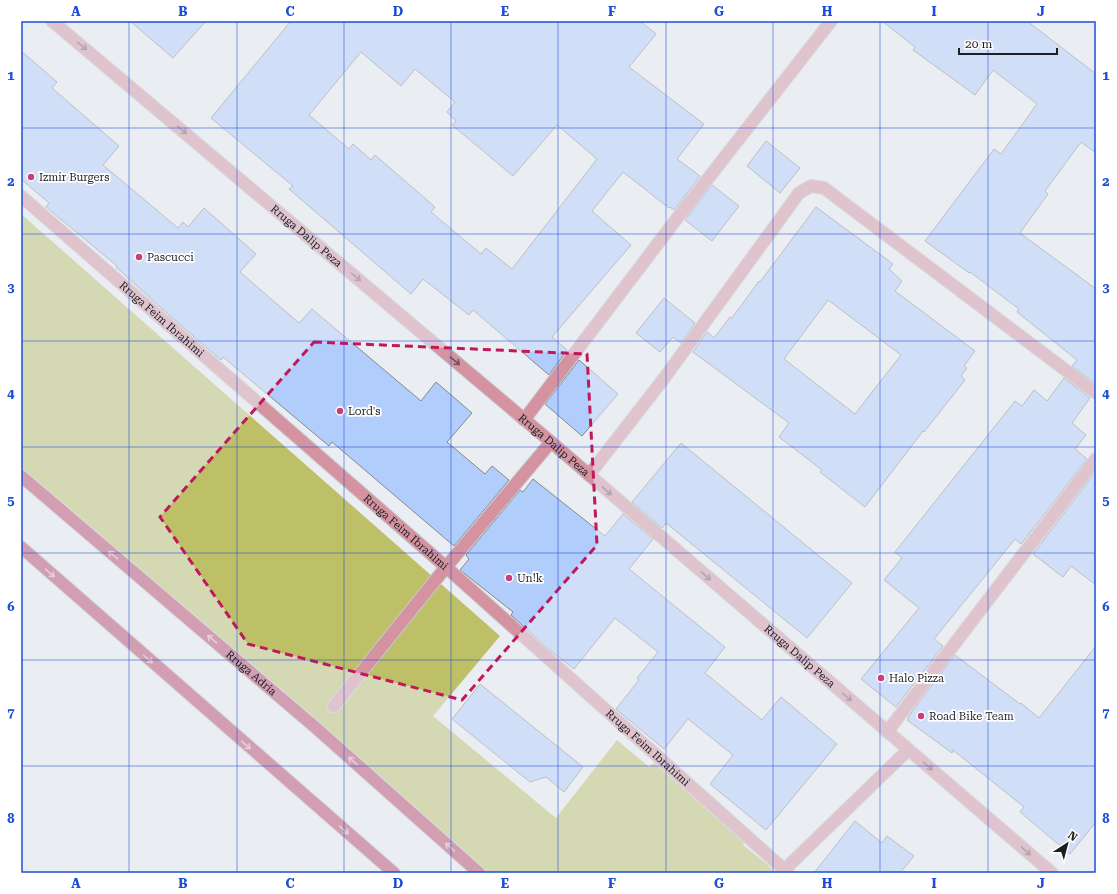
<svg xmlns="http://www.w3.org/2000/svg" width="1117" height="894" viewBox="0 0 1117 894" font-family="'Roboto Serif',serif">
<rect width="100%" height="100%" fill="#eaedf2"/>
<path fill="#bdc067" d="M 21,214 L 500,636 L 433,716 L 556,818 L 617,740 L 649,767 L 654,763 L 745,841 L 743,845 L 768,865 L 774,873 L 483,873 L 21,468 Z"/>
<g fill="#b1cdfc" stroke="#86898d" fill-rule="evenodd">
<path d="M 130,21 L 206,21 L 173,58 Z"/>
<path d="M 291,21 L 640,21 L 656,34 L 629,67 L 704,124 L 677,159 L 700,176 L 674,210 L 670,207 L 669,208 L 623,172 L 592,211 L 631,245 L 552,337 L 567,350 L 549,375 L 473,310 L 469,315 L 423,279 L 411,294 L 289,189 L 293,186 L 211,118 ZM 361,52 L 401,86 L 415,69 L 455,102 L 447,112 L 456,121 L 452,125 L 513,176 L 557,125 L 597,159 L 512,269 L 486,248 L 481,254 L 431,212 L 435,207 L 375,155 L 371,160 L 353,144 L 349,149 L 309,115 Z"/>
<path d="M 882,21 L 1027,21 L 1096,74 L 1096,153 L 1081,142 L 1045,191 L 1048,194 L 1020,233 L 1096,289 L 1096,384 L 1072,366 L 1077,360 L 1017,312 L 1019,309 L 970,272 L 969,273 L 925,241 L 994,149 L 1001,154 L 1037,104 L 993,70 L 975,95 L 913,50 L 915,47 Z"/>
<path d="M 21,51 L 57,82 L 52,88 L 119,146 L 103,165 L 178,228 L 183,222 L 188,227 L 204,208 L 256,254 L 240,272 L 299,323 L 312,309 L 421,401 L 436,382 L 472,413 L 447,442 L 485,474 L 492,466 L 509,480 L 454,546 L 332,442 L 329,446 L 223,357 L 221,360 L 170,316 L 116,267 L 117,266 L 46,207 L 49,203 L 21,179 Z"/>
<path d="M 766,141 L 800,168 L 780,193 L 747,166 Z"/>
<path d="M 712,185 L 739,206 L 712,241 L 685,220 Z"/>
<path d="M 816,207 L 893,264 L 889,269 L 902,281 L 895,291 L 975,351 L 964,366 L 967,368 L 961,376 L 965,380 L 924,432 L 923,431 L 865,507 L 820,472 L 822,470 L 779,437 L 789,423 L 693,352 L 707,332 L 714,338 L 730,317 L 732,318 L 759,281 L 760,282 ZM 828,300 L 901,355 L 855,414 L 784,359 Z"/>
<path d="M 664,298 L 695,323 L 681,343 L 673,337 L 660,352 L 636,333 Z"/>
<path d="M 579,360 L 618,394 L 582,436 L 545,404 Z"/>
<path d="M 1064,378 L 1090,398 L 1072,423 L 1086,435 L 1075,449 L 1087,459 L 1021,544 L 1015,539 L 934,639 L 943,646 L 896,707 L 861,679 L 919,608 L 884,580 L 902,558 L 895,552 L 1015,401 L 1022,406 L 1034,390 L 1047,401 Z"/>
<path d="M 681,443 L 852,583 L 807,638 L 666,523 L 662,528 L 632,502 Z"/>
<path d="M 1096,471 L 1096,585 L 1071,566 L 1063,577 L 1033,554 Z"/>
<path d="M 533,479 L 605,536 L 623,514 L 653,539 L 629,569 L 725,647 L 705,673 L 762,720 L 781,697 L 837,744 L 766,830 L 710,784 L 733,755 L 688,719 L 664,749 L 616,709 L 639,680 L 637,678 L 658,652 L 615,618 L 574,669 L 546,647 L 511,615 L 513,612 L 460,570 L 469,559 L 466,555 L 520,490 L 523,492 Z"/>
<path d="M 1096,646 L 1096,822 L 1070,854 L 1020,812 L 1024,807 L 953,750 L 952,753 L 907,720 L 909,718 L 908,717 L 955,655 L 1020,704 L 1021,703 L 1039,718 Z"/>
<path d="M 480,684 L 583,767 L 564,792 L 546,777 L 530,782 L 452,719 Z"/>
<path d="M 855,821 L 882,843 L 887,836 L 914,856 L 900,873 L 814,873 Z"/>
</g>
<g fill="none" stroke-linecap="round" stroke-linejoin="round">
<defs>
<g id="minor">
<path id="s1" d="M 52,21 L 551,442 L 1052,873"/>
<path id="s2" d="M 21,196 L 446,567 L 788,873"/>
<path d="M 524,420 L 678,217 L 831,21"/>
<path d="M 589,475 L 665,377 L 799,193 L 811,186 L 824,188 L 1096,393"/>
<path d="M 334,706 L 446,567 L 551,442"/>
<path d="M 887,732 L 1096,459"/>
<path d="M 781,873 L 908,750"/>
</g>
<g id="major">
<path id="s3" d="M 21,476 L 316,728 L 479,873"/>
<path d="M 21,547 L 394,873"/>
</g>
</defs>
<use href="#minor" stroke="#c5c8cc" stroke-width="14"/>
<use href="#major" stroke="#c5c8cc" stroke-width="14"/>
<use href="#minor" stroke="#d593a1" stroke-width="12"/>
<use href="#major" stroke="#b53f62" stroke-width="12"/>
</g>
<defs><path id="oneway-shaft" d="M-6 0H5M1.5-3L5.5 0L1.5 3" fill="none" stroke-width="1.6" stroke-linecap="round" stroke-linejoin="round"/></defs>
<g stroke="#70535b">
<use href="#oneway-shaft" transform="translate(82 46) rotate(40)"/>
<use href="#oneway-shaft" transform="translate(182 130) rotate(40)"/>
<use href="#oneway-shaft" transform="translate(356 277) rotate(40)"/>
<use href="#oneway-shaft" transform="translate(455 361) rotate(40)"/>
<use href="#oneway-shaft" transform="translate(607 491) rotate(41)"/>
<use href="#oneway-shaft" transform="translate(706 576) rotate(41)"/>
<use href="#oneway-shaft" transform="translate(847 697) rotate(41)"/>
<use href="#oneway-shaft" transform="translate(928 766) rotate(41)"/>
<use href="#oneway-shaft" transform="translate(1026 851) rotate(41)"/>
</g>
<g stroke="#dea9b8">
<use href="#oneway-shaft" transform="translate(113 555) rotate(-140)"/>
<use href="#oneway-shaft" transform="translate(50 573) rotate(41)"/>
<use href="#oneway-shaft" transform="translate(212 639) rotate(-140)"/>
<use href="#oneway-shaft" transform="translate(148 659) rotate(41)"/>
<use href="#oneway-shaft" transform="translate(246 745) rotate(41)"/>
<use href="#oneway-shaft" transform="translate(353 761) rotate(-138)"/>
<use href="#oneway-shaft" transform="translate(344 830) rotate(41)"/>
<use href="#oneway-shaft" transform="translate(450 847) rotate(-138)"/>
</g>
<path d="M0 0H1117V894H0ZM 314,342 L 587,354 L 597,545 L 462,700 L 248,644 L 160,517 Z" fill="#eaedf2" fill-opacity=".55" fill-rule="evenodd"/>
<path fill="none" stroke="#c2185b" stroke-width="3" stroke-dasharray="8 5" stroke-linejoin="round" d="M 314,342 L 587,354 L 597,545 L 462,700 L 248,644 L 160,517 Z"/>
<path fill="none" stroke="#1d4ed8" stroke-width="1" stroke-opacity="0.55" d="M 129,21 L 129,873M 237,21 L 237,873M 344,21 L 344,873M 451,21 L 451,873M 558,21 L 558,873M 666,21 L 666,873M 773,21 L 773,873M 880,21 L 880,873M 988,21 L 988,873M 21,128 L 1096,128M 21,234 L 1096,234M 21,341 L 1096,341M 21,447 L 1096,447M 21,553 L 1096,553M 21,660 L 1096,660M 21,766 L 1096,766"/>
<g fill="#c93f78" stroke="#fff" stroke-width="1.5">
<circle cx="31" cy="177" r="4"/>
<circle cx="139" cy="257" r="4"/>
<circle cx="340" cy="411" r="4"/>
<circle cx="509" cy="578" r="4"/>
<circle cx="881" cy="678" r="4"/>
<circle cx="921" cy="716" r="4"/>
</g>
<g text-anchor="middle" stroke-width="3.5" stroke-linejoin="round" paint-order="stroke">
<g font-size="11" fill="#1e1f21" stroke="#fff" text-anchor="start">
<text x="39" y="181">Izmir Burgers</text>
<text x="147" y="261">Pascucci</text>
<text x="348" y="415">Lord's</text>
<text x="517" y="582">Un!k</text>
<text x="889" y="682">Halo Pizza</text>
<text x="929" y="720">Road Bike Team</text>
</g>
<g font-size="11" fill="#1e1f21" stroke="#fff">
<text dy="4" stroke="none"><textPath href="#s1" startOffset="333">Rruga Dalip Peza</textPath></text>
<text dy="4" stroke="none"><textPath href="#s2" startOffset="187">Rruga Feim Ibrahimi</textPath></text>
<text dy="4" stroke="none"><textPath href="#s1" startOffset="657">Rruga Dalip Peza</textPath></text>
<text dy="4" stroke="none"><textPath href="#s2" startOffset="511">Rruga Feim Ibrahimi</textPath></text>
<text dy="4" stroke="none"><textPath href="#s1" startOffset="981">Rruga Dalip Peza</textPath></text>
<text dy="4" stroke="none"><textPath href="#s3" startOffset="303">Rruga Adria</textPath></text>
<text dy="4" stroke="none"><textPath href="#s2" startOffset="835">Rruga Feim Ibrahimi</textPath></text>
</g>
</g>
<rect width="1117" height="894" fill="none" stroke="#ffffff" stroke-width="44"/>
<g transform="translate(1067 844) rotate(36)" stroke="#ffffff" stroke-width="3" paint-order="stroke">
<path d="M0-3L7 15L0 10L-7 15Z" fill="#1e1f21"/>
<text y="-6" font-size="11" font-weight="bold" text-anchor="middle" fill="#1e1f21">N</text>
</g>
<path d="M959 48v6h98v-6" fill="none" stroke="#1e1f21" stroke-width="2"/>
<text x="965" y="48" font-size="12" fill="#1e1f21" stroke="#ffffff" stroke-width="3" paint-order="stroke">20 m</text>
<rect x="22" y="22" width="1073" height="850" fill="none" stroke="#1d4ed8" stroke-width="1.5"/>
<g font-size="13" text-anchor="middle" font-weight="bold" fill="#1d4ed8">
<text x="76" y="16">A</text>
<text x="183" y="16">B</text>
<text x="290" y="16">C</text>
<text x="398" y="16">D</text>
<text x="505" y="16">E</text>
<text x="612" y="16">F</text>
<text x="719" y="16">G</text>
<text x="827" y="16">H</text>
<text x="934" y="16">I</text>
<text x="1041" y="16">J</text>
<text x="11" y="80">1</text>
<text x="1106" y="80">1</text>
<text x="11" y="186">2</text>
<text x="1106" y="186">2</text>
<text x="11" y="292">3</text>
<text x="1106" y="292">3</text>
<text x="11" y="398">4</text>
<text x="1106" y="398">4</text>
<text x="11" y="505">5</text>
<text x="1106" y="505">5</text>
<text x="11" y="611">6</text>
<text x="1106" y="611">6</text>
<text x="11" y="717">7</text>
<text x="1106" y="717">7</text>
<text x="11" y="823">8</text>
<text x="1106" y="823">8</text>
<text x="76" y="888">A</text>
<text x="183" y="888">B</text>
<text x="290" y="888">C</text>
<text x="398" y="888">D</text>
<text x="505" y="888">E</text>
<text x="612" y="888">F</text>
<text x="719" y="888">G</text>
<text x="827" y="888">H</text>
<text x="934" y="888">I</text>
<text x="1041" y="888">J</text>
</g>
</svg>
